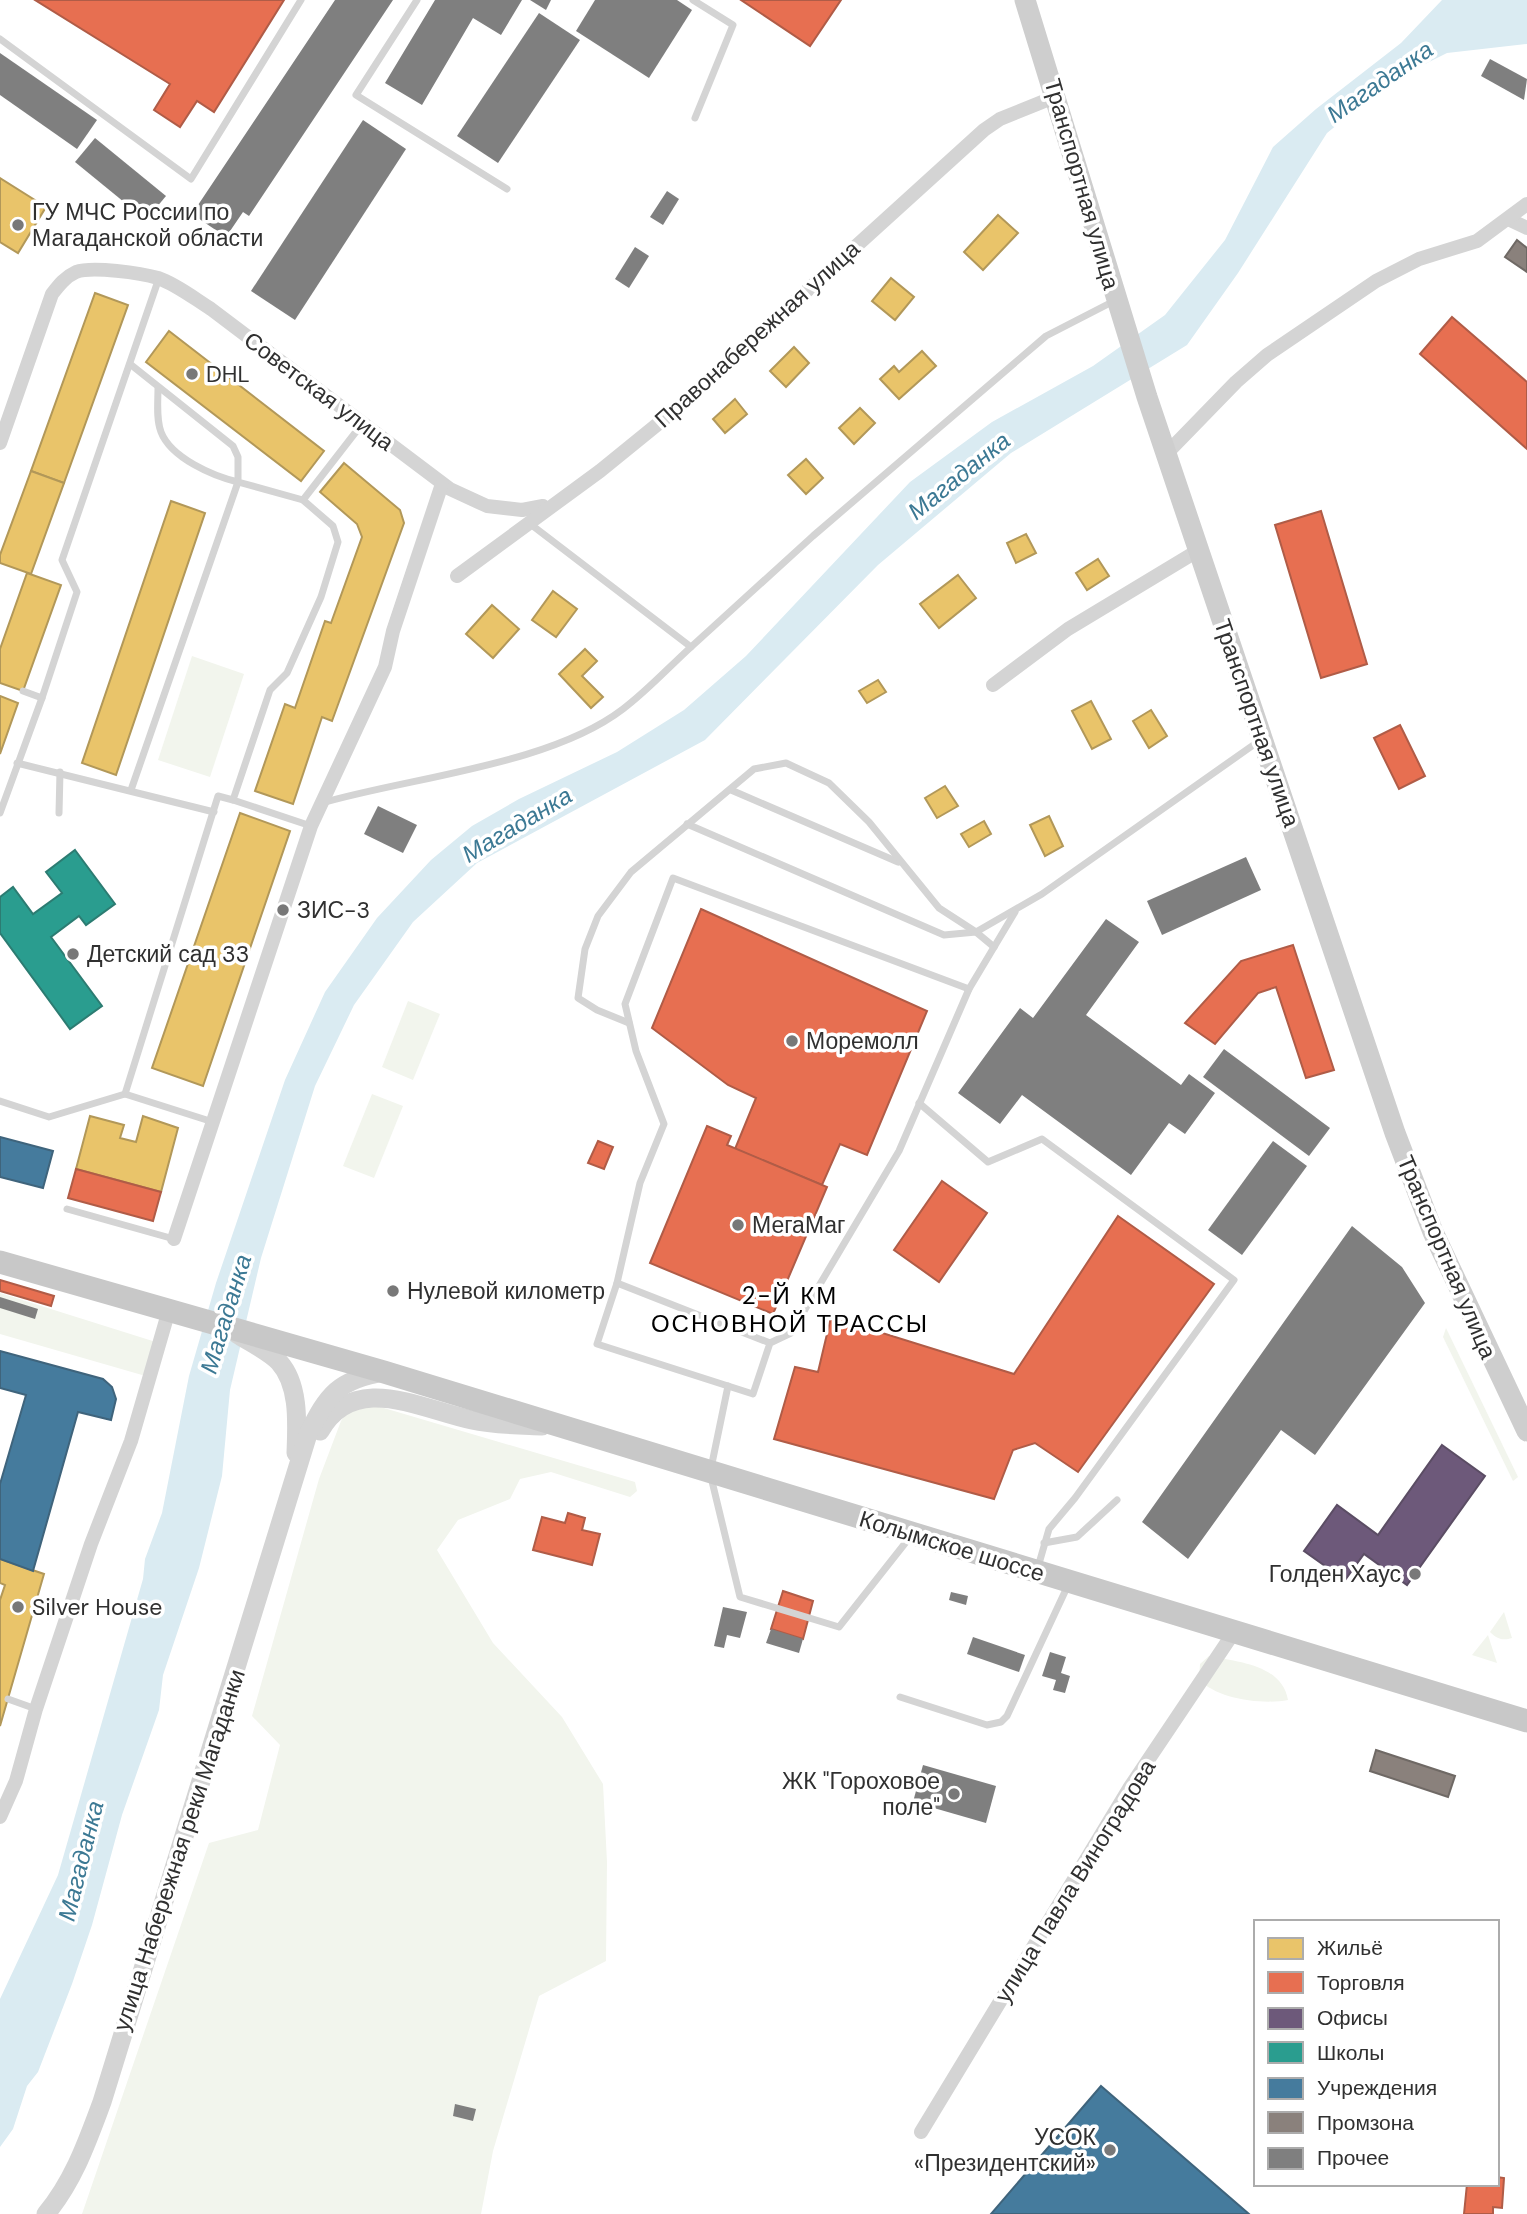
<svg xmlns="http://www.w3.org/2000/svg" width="1527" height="2214" viewBox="0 0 1527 2214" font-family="'DM Sans',sans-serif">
<rect width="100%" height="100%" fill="#fff"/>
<g fill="#f2f5ed">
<path d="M 192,656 L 244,674 L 210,777 L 158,760 Z"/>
<path d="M 408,1001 L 440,1014 L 413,1080 L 382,1067 Z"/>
<path d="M 372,1094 L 403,1106 L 374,1178 L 343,1166 Z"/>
<path d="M 0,1293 L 159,1343 L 149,1377 L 0,1334 Z"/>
<path d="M 1446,1328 L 1518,1477 L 1513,1481 L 1443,1337 Z"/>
<path d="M 367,1403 L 635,1482 L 637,1491 L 630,1497 L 551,1472 L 520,1479 L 510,1499 L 458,1520 L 437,1550 L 493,1643 L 562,1717 L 603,1784 L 607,1862 L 606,1961 L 539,1996 L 493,2151 L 481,2214 L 82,2214 L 209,1843 L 258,1830 L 280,1745 L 252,1716 L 319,1479 L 341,1421 L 347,1412 Z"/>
<path d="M 1504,1612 L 1512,1638 C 1503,1641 1497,1639 1490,1632 Z"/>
<path d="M 1488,1635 L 1497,1663 L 1472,1655 Z"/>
<path d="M 1209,1656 C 1239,1662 1282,1665 1288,1700 C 1262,1705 1216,1699 1199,1679 L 1200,1664 Z"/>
</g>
<path fill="#daebf2" d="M 1442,0 L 1527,0 L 1527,44 L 1447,53 L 1391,81 L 1327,133 L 1238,273 L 1187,345 L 1011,453 L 878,565 L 705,740 L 477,863 L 413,922 L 354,1005 L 315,1086 L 261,1258 L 230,1390 L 222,1476 L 199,1568 L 163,1675 L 159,1710 L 122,1815 L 92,1925 L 72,1984 L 38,2072 L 27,2086 L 13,2129 L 0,2147 L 0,1999 L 58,1875 L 143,1579 L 145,1559 L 162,1513 L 189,1376 L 216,1283 L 285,1080 L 325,992 L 377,918 L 431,860 L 472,826 L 519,799 L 617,752 L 684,710 L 746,656 L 910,482 L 992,422 L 1093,366 L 1165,315 L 1225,240 L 1273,147 L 1316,109 L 1401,43 Z"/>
<g fill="#e9c46a" stroke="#b29859" stroke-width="2">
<path d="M 0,178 L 46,207 L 18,253 L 0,242 Z"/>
<path d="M 998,215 L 1018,233 L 983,270 L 964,252 Z"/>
<path d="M 891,278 L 914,297 L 895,320 L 872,301 Z"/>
<path d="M 95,293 L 128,305 L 64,483 L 31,471 Z"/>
<path d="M 169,331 L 324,451 L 301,481 L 146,362 Z"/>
<path d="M 794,347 L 809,363 L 786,387 L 770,371 Z"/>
<path d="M 922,351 L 936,366 L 899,399 L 880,379 L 894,366 L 899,372 Z"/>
<path d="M 735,399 L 747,414 L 725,433 L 713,419 Z"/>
<path d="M 860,408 L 875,423 L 854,444 L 839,428 Z"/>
<path d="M 806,459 L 823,478 L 806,494 L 788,475 Z"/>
<path d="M 344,463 L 400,510 L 404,523 L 332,721 L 322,717 L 293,804 L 255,791 L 285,704 L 295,708 L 325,621 L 331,623 L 362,537 L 357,524 L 320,492 Z"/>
<path d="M 31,471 L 64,483 L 31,574 L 0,563 L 0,555 Z"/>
<path d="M 171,501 L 205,513 L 116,775 L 82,763 Z"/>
<path d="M 1026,534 L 1036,553 L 1016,563 L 1007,543 Z"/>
<path d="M 1098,559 L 1109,576 L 1087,590 L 1076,573 Z"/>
<path d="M 27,573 L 61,585 L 23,691 L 0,683 L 0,649 Z"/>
<path d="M 958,575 L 976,598 L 939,628 L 920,604 Z"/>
<path d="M 553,591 L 577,609 L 556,637 L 532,620 Z"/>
<path d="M 492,605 L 519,629 L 493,658 L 466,634 Z"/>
<path d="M 585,649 L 597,661 L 582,676 L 603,697 L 591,708 L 559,674 Z"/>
<path d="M 878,680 L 886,692 L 867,703 L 859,691 Z"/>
<path d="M 0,696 L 18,703 L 0,754 Z"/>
<path d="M 1091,701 L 1111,739 L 1092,749 L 1072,711 Z"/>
<path d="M 1151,710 L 1167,736 L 1149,748 L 1133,721 Z"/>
<path d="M 945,786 L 958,806 L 937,818 L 925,798 Z"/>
<path d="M 240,813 L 290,831 L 203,1086 L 152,1068 Z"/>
<path d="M 1049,816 L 1063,846 L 1045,856 L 1030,825 Z"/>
<path d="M 984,821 L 991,834 L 969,847 L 961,834 Z"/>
<path d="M 90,1116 L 124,1125 L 120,1138 L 136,1142 L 143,1116 L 178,1128 L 161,1192 L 76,1169 Z"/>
<path d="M 0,1559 L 44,1574 L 0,1726 L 0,1600 L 5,1585 L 0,1583 Z"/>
</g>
<g fill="#e76f51" stroke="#b05c47" stroke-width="2">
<path d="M 35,0 L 284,0 L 214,112 L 197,101 L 180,127 L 154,110 L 170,84 Z"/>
<path d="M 741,0 L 841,0 L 810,46 Z"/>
<path d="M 1452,317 L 1527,382 L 1527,449 L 1420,354 Z"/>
<path d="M 1321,511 L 1367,664 L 1321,678 L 1275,525 Z"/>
<path d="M 1400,725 L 1425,776 L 1399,789 L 1374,738 Z"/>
<path d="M 701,909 L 927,1011 L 867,1155 L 840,1144 L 822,1185 L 735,1149 L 756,1098 L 728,1085 L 652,1028 Z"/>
<path d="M 1293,945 L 1334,1070 L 1306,1078 L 1276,987 L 1258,993 L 1215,1044 L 1185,1023 L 1241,961 Z"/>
<path d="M 707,1126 L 731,1136 L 727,1145 L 827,1187 L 773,1314 L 650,1263 Z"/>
<path d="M 598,1141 L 613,1147 L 604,1169 L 588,1163 Z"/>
<path d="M 76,1169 L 161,1192 L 153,1221 L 68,1198 Z"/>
<path d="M 942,1181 L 987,1213 L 939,1282 L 894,1250 Z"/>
<path d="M 1118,1216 L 1214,1284 L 1078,1472 L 1035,1443 L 1013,1450 L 994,1499 L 774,1439 L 795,1367 L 818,1372 L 831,1317 L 1014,1374 Z"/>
<path d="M 0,1280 L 54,1296 L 51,1306 L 0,1291 Z"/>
<path d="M 568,1513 L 585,1518 L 582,1530 L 600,1534 L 592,1565 L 533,1550 L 542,1517 L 565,1523 Z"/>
<path d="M 783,1591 L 813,1601 L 803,1639 L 771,1629 Z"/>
<path d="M 1497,2177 L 1504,2178 L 1502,2208 L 1493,2207 L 1493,2214 L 1464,2214 L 1467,2184 L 1497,2184 Z"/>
</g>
<path fill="#6d597a" stroke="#5b4d64" stroke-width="2" d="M 1442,1445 L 1485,1476 L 1407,1585 L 1364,1554 L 1345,1580 L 1304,1551 L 1337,1505 L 1378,1535 Z"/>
<path fill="#2a9d8f" stroke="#2c7c72" stroke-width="2" d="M 75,850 L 115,904 L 86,925 L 79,916 L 51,937 L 102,1006 L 70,1029 L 0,933 L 0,897 L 13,887 L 33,914 L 62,893 L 46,872 Z"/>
<g fill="#457b9d" stroke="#3f647c" stroke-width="2">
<path d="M 0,1137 L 53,1151 L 43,1188 L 0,1177 Z"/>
<path d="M 0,1351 L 103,1379 L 112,1387 L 116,1399 L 111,1420 L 78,1412 L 33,1571 L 0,1559 L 0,1484 L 26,1395 L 0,1388 Z"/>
<path d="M 1101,2086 L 1249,2214 L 991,2214 Z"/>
</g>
<g fill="#8a817c" stroke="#6f6965" stroke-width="2">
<path d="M 1517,240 L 1527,248 L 1527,272 L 1505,257 Z"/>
<path d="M 1376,1750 L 1455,1776 L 1448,1797 L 1370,1771 Z"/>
</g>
<g fill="#7f7f7f">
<path d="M 335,0 L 393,0 L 249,216 L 243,212 L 226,237 L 192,214 Z"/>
<path d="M 435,0 L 522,0 L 501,35 L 473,18 L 422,105 L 385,83 Z"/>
<path d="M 530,0 L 551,0 L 546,10 Z"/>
<path d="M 595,0 L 677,0 L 692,10 L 649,78 L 576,31 Z"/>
<path d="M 539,13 L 580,40 L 498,163 L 457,136 Z"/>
<path d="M 0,53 L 97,120 L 77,149 L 0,95 Z"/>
<path d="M 1490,59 L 1527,79 L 1524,100 L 1481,76 Z"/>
<path d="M 363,120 L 406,149 L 295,320 L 251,291 Z"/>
<path d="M 95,138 L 166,196 L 146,220 L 75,162 Z"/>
<path d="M 667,191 L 679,199 L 663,225 L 650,217 Z"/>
<path d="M 635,247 L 649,256 L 629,288 L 615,279 Z"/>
<path d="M 378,806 L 417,825 L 403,853 L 364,834 Z"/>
<path d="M 1246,857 L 1261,890 L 1162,935 L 1147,901 Z"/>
<path d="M 1106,919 L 1139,942 L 1086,1015 L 1181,1085 L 1189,1074 L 1215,1093 L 1185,1134 L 1169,1123 L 1131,1175 L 1022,1095 L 1000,1124 L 958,1093 L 1020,1008 L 1033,1018 Z"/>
<path d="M 1224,1049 L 1330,1128 L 1309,1156 L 1203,1077 Z"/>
<path d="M 1273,1141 L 1307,1166 L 1242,1255 L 1208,1230 Z"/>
<path d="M 1352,1226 L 1402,1267 L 1425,1303 L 1315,1455 L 1281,1430 L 1188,1559 L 1142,1522 Z"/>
<path d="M 0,1297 L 38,1309 L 35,1319 L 0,1308 Z"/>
<path d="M 951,1592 L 968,1596 L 966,1605 L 949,1600 Z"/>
<path d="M 723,1607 L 747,1612 L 740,1638 L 727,1635 L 724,1648 L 714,1646 Z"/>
<path d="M 771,1629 L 803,1639 L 799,1653 L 766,1643 Z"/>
<path d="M 973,1637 L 1025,1655 L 1019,1672 L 967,1654 Z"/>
<path d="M 1050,1652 L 1066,1657 L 1061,1673 L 1070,1676 L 1065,1693 L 1053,1690 L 1056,1680 L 1042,1676 Z"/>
<path d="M 923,1765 L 996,1786 L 986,1823 L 913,1802 Z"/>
<path d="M 455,2104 L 476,2109 L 473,2121 L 453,2116 Z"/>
</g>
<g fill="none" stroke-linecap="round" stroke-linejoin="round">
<g stroke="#d4d4d4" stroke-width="7">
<path d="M 417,0 L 356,95 L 507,189"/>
<path d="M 693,0 L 733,25 L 695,118"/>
<path d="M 0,39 L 191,179 L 301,0"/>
<path d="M 130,364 L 233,446 L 238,457 L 238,482 L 303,500"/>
<path d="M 529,523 L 691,647 L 813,536 L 1046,336 L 1116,300"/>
<path d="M 23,691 L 42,698 L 77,592 L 62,560 L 159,278"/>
<path d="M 17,763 L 214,812"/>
<path d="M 131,790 L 238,482 C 213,476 171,458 161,432 C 156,419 158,402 158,388"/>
<path d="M 731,790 L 898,862"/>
<path d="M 322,803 C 412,777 550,765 623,709 C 647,691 668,668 691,647"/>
<path d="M 0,813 L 42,698"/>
<path d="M 59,813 L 60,772"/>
<path d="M 687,824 L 944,935 L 976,932 L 994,947"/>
<path d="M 311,826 L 233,800 L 270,690 L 287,673 L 321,597 L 338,542 L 333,526 L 303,500 L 362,424"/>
<path d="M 629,1023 L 597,1010 L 578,998 L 585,949 L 598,916 L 631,872 L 754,769 L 786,763 L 829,783 L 869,822 L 939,908 L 976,932 L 1042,894 L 1259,741"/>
<path d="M 125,1094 L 218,796 L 233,800"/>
<path d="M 0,1101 L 49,1117 L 125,1094 L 213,1122"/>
<path d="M 919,1103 L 988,1162 L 1042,1139 L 1234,1280 L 1075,1498 L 1049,1529 L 1038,1567"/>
<path d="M 67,1209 L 174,1239"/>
<path d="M 617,1283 L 640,1183 L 664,1124 L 636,1051 L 625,1004 L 673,878 L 969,989"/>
<path d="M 770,1343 L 753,1394 L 597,1344 L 617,1283 L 770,1343 L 791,1333 L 899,1151 L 969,989 L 1015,912"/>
<path d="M 728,1386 L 710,1473 L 740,1597 L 839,1627 L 910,1537"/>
<path d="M 1044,1543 L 1077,1537 L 1117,1500"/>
<path d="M 900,1697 L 987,1725 L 1001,1722 L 1007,1716 L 1069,1583"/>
<path d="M 8,1699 L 36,1709"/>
</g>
<g stroke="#d4d4d4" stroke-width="14">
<path d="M 1508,219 L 1527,228"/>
<path d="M 0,443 L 52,294 C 59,285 65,277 76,272 C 92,266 141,273 158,278 C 176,284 195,299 211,309 L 450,489 L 487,506 L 522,510 L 543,506"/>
<path d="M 1166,454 L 1236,382 L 1267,355 L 1376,281 L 1419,259 L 1477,241 L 1527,204"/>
<path d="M 457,576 L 600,471 L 680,406 L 984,130 L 1000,119 L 1057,96"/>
<path d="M 993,685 L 1068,629 L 1199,550"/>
<path d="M 174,1239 L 311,826 L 385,667 L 393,631 L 442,484"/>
<path d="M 0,1817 L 16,1781 L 36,1709 L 91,1544 L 131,1441 L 169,1310"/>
<path d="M 921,2132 L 1130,1787 L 1234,1632"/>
</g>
<g stroke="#d4d4d4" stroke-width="19">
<path d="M 237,1334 C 251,1343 268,1351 279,1362 C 300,1385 297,1425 296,1453"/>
<path d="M 320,1431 C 354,1371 420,1409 472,1420 C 494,1425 519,1425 542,1426"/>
<path d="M 46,2214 C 74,2180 87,2142 102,2102 L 308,1434 C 328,1394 338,1380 384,1372"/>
</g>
<path stroke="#cecece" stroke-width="21" d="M 1025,0 L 1147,397 L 1395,1133 L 1433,1232 L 1527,1431"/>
<path stroke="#c8c8c8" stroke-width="23" d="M 0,1262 L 384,1372 L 1527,1721"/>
</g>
<g fill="#787878" stroke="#fff" stroke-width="2.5">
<circle cx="18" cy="225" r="7"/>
<circle cx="192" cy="374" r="7"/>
<circle cx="283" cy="910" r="7"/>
<circle cx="73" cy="954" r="7"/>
<circle cx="792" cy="1041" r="7"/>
<circle cx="738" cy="1225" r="7"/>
<circle cx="393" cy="1291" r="7"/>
<circle cx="1415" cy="1574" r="7"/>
<circle cx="18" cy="1607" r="7"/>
<circle cx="954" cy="1794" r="7"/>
<circle cx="1110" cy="2150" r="7"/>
</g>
<g text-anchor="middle" stroke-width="7" stroke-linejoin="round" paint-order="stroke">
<g font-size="23" fill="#303030" stroke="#fff">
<text transform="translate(1082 184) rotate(74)" y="8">Транспортная улица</text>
<text transform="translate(757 334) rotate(-42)" y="8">Правонабережная улица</text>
<text transform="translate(319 391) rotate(37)" y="8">Советская улица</text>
<text transform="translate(1257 723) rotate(71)" y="8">Транспортная улица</text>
<text transform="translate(1447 1257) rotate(67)" y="8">Транспортная улица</text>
<text transform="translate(952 1546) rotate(17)" y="8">Колымское шоссе</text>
<text transform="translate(179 1850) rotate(-72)" y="8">улица Набережная реки Магаданки</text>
<text transform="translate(1075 1881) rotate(-58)" y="8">улица Павла Виноградова</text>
</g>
<g font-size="23" fill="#303030" stroke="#fff" text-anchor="start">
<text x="32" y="220">ГУ МЧС России по<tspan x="32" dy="26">Магаданской области</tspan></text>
<text x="206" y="382">DHL</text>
<text x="297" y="918">ЗИС-3</text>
<text x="87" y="962">Детский сад 33</text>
<text x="806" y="1049">Моремолл</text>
<text x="752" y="1233">МегаМаг</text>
<text x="407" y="1299">Нулевой километр</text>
<text x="1401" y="1582" text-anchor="end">Голден Хаус</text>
<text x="32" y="1615">Silver House</text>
<text x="940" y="1789" text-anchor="end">ЖК "Гороховое<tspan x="940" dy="26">поле"</tspan></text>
<text x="1096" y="2145" text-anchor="end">УСОК<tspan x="1096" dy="26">«Президентский»</tspan></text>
</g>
<g font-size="24" font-style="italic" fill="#3c7994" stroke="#fff">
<text transform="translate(1380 82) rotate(-35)" y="8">Магаданка</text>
<text transform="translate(959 476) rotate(-39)" y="8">Магаданка</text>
<text transform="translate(517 825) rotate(-31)" y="8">Магаданка</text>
<text transform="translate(226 1314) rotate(-73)" y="8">Магаданка</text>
<text transform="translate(81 1861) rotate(-76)" y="8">Магаданка</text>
</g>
<g font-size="24" letter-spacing="2" fill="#000" stroke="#fff">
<text x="790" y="1304">2-Й КМ<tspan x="790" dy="28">ОСНОВНОЙ ТРАССЫ</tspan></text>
</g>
</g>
<rect x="1254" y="1920" width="245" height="266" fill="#ffffff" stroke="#acacac" stroke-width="2"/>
<rect x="1268" y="1938" width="35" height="21" fill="#e9c46a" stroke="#acacac" stroke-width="2"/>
<text x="1317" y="1955" font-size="21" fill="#303030">Жильё</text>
<rect x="1268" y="1972" width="35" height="21" fill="#e76f51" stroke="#acacac" stroke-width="2"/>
<text x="1317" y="1990" font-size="21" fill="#303030">Торговля</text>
<rect x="1268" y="2008" width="35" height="21" fill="#6d597a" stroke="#acacac" stroke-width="2"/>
<text x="1317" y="2025" font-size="21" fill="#303030">Офисы</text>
<rect x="1268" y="2042" width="35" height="21" fill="#2a9d8f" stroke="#acacac" stroke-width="2"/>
<text x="1317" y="2060" font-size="21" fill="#303030">Школы</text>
<rect x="1268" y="2078" width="35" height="21" fill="#457b9d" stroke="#acacac" stroke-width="2"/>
<text x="1317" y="2095" font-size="21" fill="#303030">Учреждения</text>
<rect x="1268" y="2112" width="35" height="21" fill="#8a817c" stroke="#acacac" stroke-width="2"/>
<text x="1317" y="2130" font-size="21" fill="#303030">Промзона</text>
<rect x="1268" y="2148" width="35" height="21" fill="#7f7f7f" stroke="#acacac" stroke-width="2"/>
<text x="1317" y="2165" font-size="21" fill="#303030">Прочее</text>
</svg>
